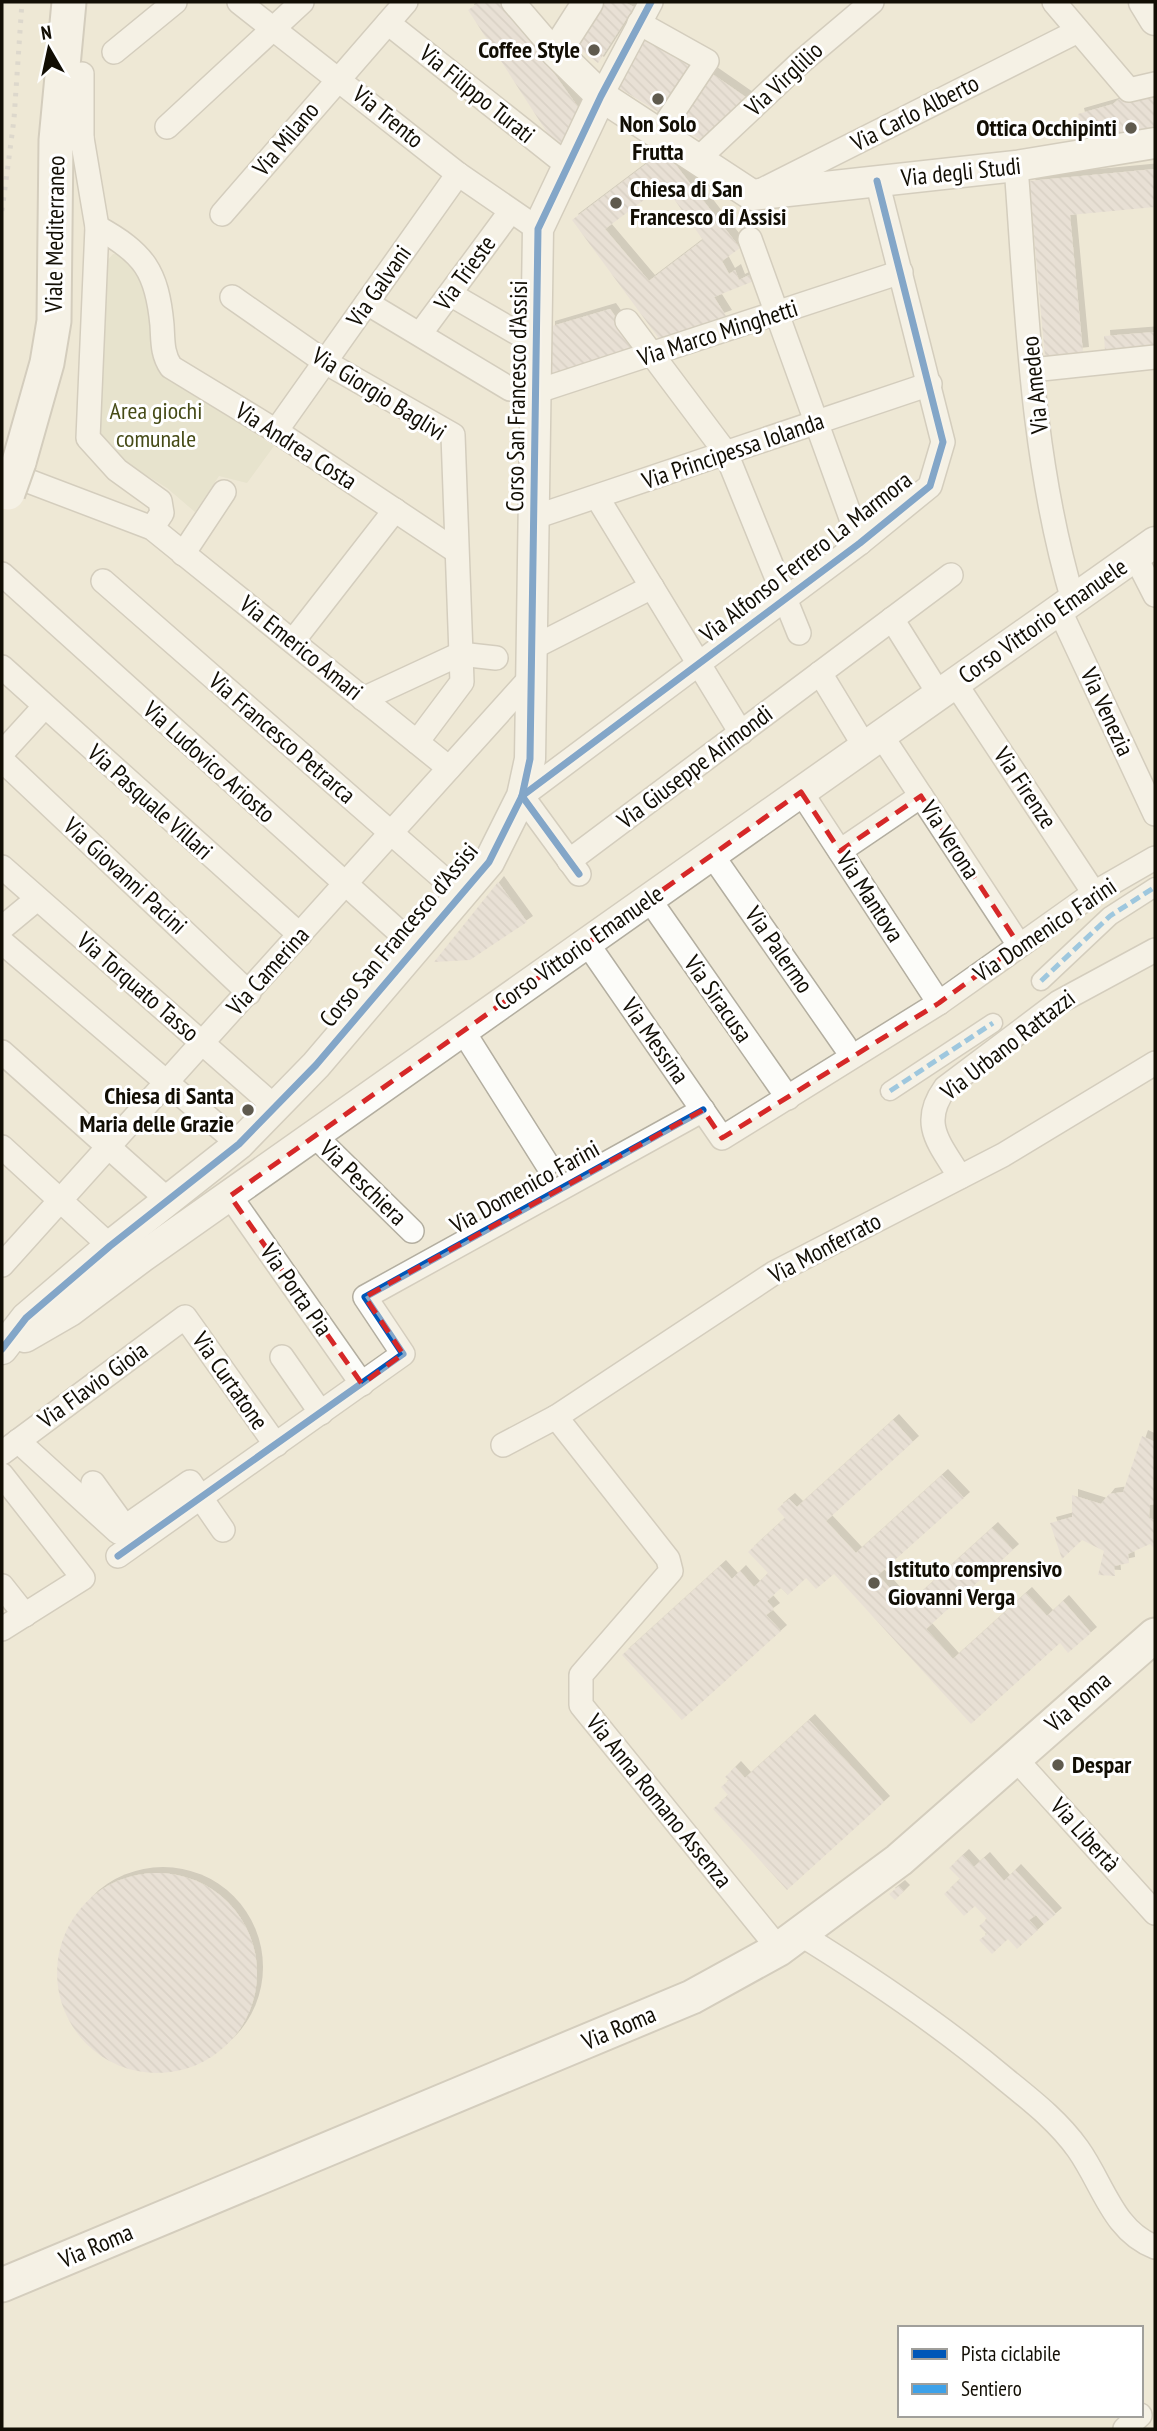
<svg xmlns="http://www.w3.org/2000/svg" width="1157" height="2431" viewBox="0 0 1157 2431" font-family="'PT Sans Narrow',sans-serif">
<defs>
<pattern id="building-back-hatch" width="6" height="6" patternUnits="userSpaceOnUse" patternTransform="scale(1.75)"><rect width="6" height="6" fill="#e1d8d4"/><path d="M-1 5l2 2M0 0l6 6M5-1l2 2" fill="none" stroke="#c0b8b4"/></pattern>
<filter id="shadow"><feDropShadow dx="6" dy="-6" stdDeviation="0" flood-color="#0004"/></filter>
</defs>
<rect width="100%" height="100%" fill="#eee8d6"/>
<path fill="#ddddc3" d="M 113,254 L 124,254 L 144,279 L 166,374 L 274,446 L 247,483 L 219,476 L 195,512 L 167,488 L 125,462 L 99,434 L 106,262 Z"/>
<g fill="url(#building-back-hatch)" fill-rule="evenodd" filter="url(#shadow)">
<path d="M 480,2 L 503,2 L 583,114 L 557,148 L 468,10 Z"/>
<path d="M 606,2 L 624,2 L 634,7 L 598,63 L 578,48 Z"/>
<path d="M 647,33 L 696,57 L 660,113 L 619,88 Z"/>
<path d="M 711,73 L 747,98 L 702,141 L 675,123 Z"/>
<path d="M 1155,98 L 1155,130 L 1085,144 L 1078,114 L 1113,104 L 1119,99 Z"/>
<path d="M 653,159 L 672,160 L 740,248 L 722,261 L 729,274 L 735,270 L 739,280 L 751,274 L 754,281 L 714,297 L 726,316 L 660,340 L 572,220 ZM 664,185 L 703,240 L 649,281 L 605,229 Z"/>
<path d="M 1155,169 L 1155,207 L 1070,215 L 1083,353 L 1045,357 L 1029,181 Z"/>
<path d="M 610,309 L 638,349 L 548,380 L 549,327 Z"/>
<path d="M 1155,332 L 1155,346 L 1105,351 L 1104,336 Z"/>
<path d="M 498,882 L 527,922 L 470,960 L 434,962 Z"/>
<path d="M 893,1420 L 913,1442 L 826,1521 L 856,1553 L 942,1475 L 964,1498 L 878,1575 L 906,1606 L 992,1528 L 1013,1550 L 926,1629 L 953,1659 L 1026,1593 L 1047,1616 L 1063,1601 L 1091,1633 L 1068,1653 L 1060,1643 L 971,1724 L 834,1574 L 816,1589 L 806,1578 L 788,1595 L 781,1588 L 767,1601 L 774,1609 L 766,1615 L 781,1631 L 682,1720 L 622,1655 L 720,1566 L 732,1579 L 740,1571 L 754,1587 L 768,1573 L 748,1552 L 785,1518 L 777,1509 L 789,1499 L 797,1507 Z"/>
<path d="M 1142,1436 L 1155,1442 L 1155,1504 L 1150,1505 L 1149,1518 L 1155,1520 L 1155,1549 L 1150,1544 L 1128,1554 L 1129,1563 L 1114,1566 L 1115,1576 L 1098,1575 L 1104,1551 L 1082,1540 L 1062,1559 L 1050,1523 L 1072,1517 L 1072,1495 L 1101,1504 L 1109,1494 L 1123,1492 Z"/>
<path d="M 809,1720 L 884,1802 L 787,1890 L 713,1809 L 728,1795 L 721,1787 L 729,1780 L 725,1777 L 735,1767 L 745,1778 Z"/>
<path d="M 963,1855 L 974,1867 L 984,1858 L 1004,1881 L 1015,1870 L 1056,1914 L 1044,1924 L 1036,1915 L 1029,1920 L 1038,1930 L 1017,1949 L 1008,1939 L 992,1954 L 979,1940 L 987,1934 L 979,1926 L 987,1919 L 975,1906 L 964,1916 L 944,1894 L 960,1879 L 949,1868 Z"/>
<circle cx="157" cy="1973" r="100"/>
<path d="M 899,1886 L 904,1891 L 895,1900 L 889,1894 Z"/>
</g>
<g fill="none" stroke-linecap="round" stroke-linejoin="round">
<defs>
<g id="pedestrian">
<path d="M 1041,981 L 1110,916 L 1155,887"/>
<path d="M 890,1091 L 993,1023"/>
</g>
<g id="minor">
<path d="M 239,2 L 458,174 L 538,229"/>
<path d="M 513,2 L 556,52"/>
<path d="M 1054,2 L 1129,90 L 1155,84"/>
<path d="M 388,23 L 567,165"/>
<path d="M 639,23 L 707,61 L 660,132"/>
<path d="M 114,52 L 175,2"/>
<path d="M 601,96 L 651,2"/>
<path d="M 167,127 L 302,2"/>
<path d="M 82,138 L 82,74"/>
<path d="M 56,140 L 82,138 L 97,227 L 88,438 L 117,470 L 160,501 L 162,513 L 152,528"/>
<path d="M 698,159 L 801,62 L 872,2"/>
<path d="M 1016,166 C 1027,311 1031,459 1073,600"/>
<path d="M 762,190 L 1078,31"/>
<path d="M 222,214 L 406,2"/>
<path d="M 97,227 C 144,253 157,271 162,325 C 163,341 162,354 171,367 L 276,431 L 456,551"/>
<path d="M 750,239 L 860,543"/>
<path d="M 450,294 L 536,344"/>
<path d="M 232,297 L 325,362 L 453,435 L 462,682 L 417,742"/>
<path d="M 367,303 L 510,389"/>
<path d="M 627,321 L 726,453 L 799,633"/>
<path d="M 420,334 L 510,212"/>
<path d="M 1032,370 L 1155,357"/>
<path d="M 535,392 L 901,272"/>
<path d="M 276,431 L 458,174"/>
<path d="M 2,471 L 152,528 L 449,768"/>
<path d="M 597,497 L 741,733"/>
<path d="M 535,517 L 930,384"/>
<path d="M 183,554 L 224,492"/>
<path d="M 1135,556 L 1155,595"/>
<path d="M 2,574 L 418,949"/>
<path d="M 103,581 L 461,894"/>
<path d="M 1059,609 L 1155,814"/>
<path d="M 892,619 L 939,694"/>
<path d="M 293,641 L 395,510"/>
<path d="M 532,648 L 652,587"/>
<path d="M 2,667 L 300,935"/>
<path d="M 820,673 L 865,747"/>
<path d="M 955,683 L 1094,893"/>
<path d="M 363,699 L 460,654 L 496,658"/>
<path d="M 881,735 L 1019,945"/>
<path d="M 2,753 L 44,707"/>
<path d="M 2,760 L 249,993"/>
<path d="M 801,792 L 939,1003"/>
<path d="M 840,851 L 921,796"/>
<path d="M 712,855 L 845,1046"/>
<path d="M 569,861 L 951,575"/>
<path d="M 2,867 L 275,1107"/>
<path d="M 579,874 L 522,796 L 860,543 L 930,486 L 943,442 L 877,181"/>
<path d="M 649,899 L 788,1098"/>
<path d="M 2,928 L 37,899"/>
<path d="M 2,942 L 239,1144"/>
<path d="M 587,943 L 722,1138 L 939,1003 L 1094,893 L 1155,858"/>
<path d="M 463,1031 L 547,1164"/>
<path d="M 2,1052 L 168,1200"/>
<path d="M 314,1135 L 412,1231"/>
<path d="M 2,1147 L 110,1246"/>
<path d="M 960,1177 C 940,1144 919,1124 945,1088 L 1059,1002 L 1155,950"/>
<path d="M 230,1196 L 362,1384"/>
<path d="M 2,1265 L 532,676"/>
<path d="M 282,1357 L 321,1413"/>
<path d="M 556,1417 L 668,1559 L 671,1571 L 581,1675 L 581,1705 L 779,1949"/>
<path d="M 18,1441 L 118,1532 L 190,1482 L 223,1530"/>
<path d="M 503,1445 L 556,1417 L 774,1273 L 1003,1155 L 1155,1063"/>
<path d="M 2,1453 L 185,1317 L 276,1445"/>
<path d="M 2,1475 L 83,1578 L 2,1629"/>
<path d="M 93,1483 L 122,1523"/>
<path d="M 118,1556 L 403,1354 L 365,1297 L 703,1110"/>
<path d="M 2,1586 L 25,1615"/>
<path d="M 1014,1757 L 1155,1913"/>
<path d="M 800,1934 C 873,1979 940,2024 1005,2079 C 1032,2101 1058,2121 1078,2149 C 1103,2184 1113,2231 1155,2247"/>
<path d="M 1125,2429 L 1140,2415"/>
</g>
<g id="tertiary">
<path d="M 588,2 L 556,52 L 601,96 L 752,195 L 1016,166 L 1155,143"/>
<path d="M 1144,2 L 1155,20"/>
<path d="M 25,1337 L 70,1311 L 142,1257 L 1155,542"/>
<path d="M 2,1349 L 26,1318 L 110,1246 L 239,1144 L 316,1065 L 489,862 L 522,796 L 530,759 L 538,229 L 601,96"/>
</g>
<g id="secondary">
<path d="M 19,462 L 47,363 L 54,321 L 56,140 L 69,2"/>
<path d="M 2,2285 L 692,1997 L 779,1949 L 899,1860 L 1155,1635"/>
</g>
</defs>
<use href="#pedestrian" stroke="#b3aea0" stroke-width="21"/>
<use href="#minor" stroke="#b3aea0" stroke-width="26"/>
<use href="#tertiary" stroke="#b3aea0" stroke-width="33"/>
<use href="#secondary" stroke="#b3aea0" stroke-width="37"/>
<use href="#pedestrian" stroke="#fcfcf9" stroke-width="18"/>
<use href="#minor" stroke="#fcfcf9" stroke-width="23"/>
<use href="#tertiary" stroke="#fcfcf9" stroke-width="30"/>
<use href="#secondary" stroke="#fcfcf9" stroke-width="33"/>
<path stroke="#c8c6c1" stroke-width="5" stroke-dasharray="3.5 7" stroke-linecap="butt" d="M 2,211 L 14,119 L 22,2"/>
<defs>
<path id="secondary-bridge" d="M 8,493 L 19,462"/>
</defs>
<use href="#secondary-bridge" stroke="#b3aea0" stroke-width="37" stroke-linecap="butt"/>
<use href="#secondary-bridge" stroke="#fcfcf9" stroke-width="33"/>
<g stroke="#3da1e9" stroke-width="5" stroke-dasharray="10 5" stroke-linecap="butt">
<path d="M 1041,981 L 1110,916 L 1155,887"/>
<path d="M 890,1091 L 993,1023"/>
</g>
<defs>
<g id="cycleway">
<path d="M 579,874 L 522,796 L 860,543 L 930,486 L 943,442 L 877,181"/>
<path d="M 2,1349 L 26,1318 L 110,1246 L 239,1144 L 316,1065 L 489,862 L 522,796 L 530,759 L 538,229 L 601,96 L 651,2"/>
<path d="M 118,1556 L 403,1354 L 365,1297 L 703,1110"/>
</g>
</defs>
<use href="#cycleway" stroke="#fff" stroke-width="11"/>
<use href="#cycleway" stroke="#0057b8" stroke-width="7"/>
</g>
<path d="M0 0H1157V2431H0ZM 801,792 L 840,851 L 921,796 L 1019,945 L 939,1003 L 722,1138 L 703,1110 L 365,1297 L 403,1354 L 362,1384 L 230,1196 Z" fill="#eee8d6" fill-opacity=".55" fill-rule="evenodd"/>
<path fill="none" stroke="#d62828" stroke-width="5" stroke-dasharray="14 9" stroke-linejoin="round" d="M 801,792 L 840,851 L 921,796 L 1019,945 L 939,1003 L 722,1138 L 703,1110 L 365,1297 L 403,1354 L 362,1384 L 230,1196 Z"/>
<g fill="#5f5a4e" stroke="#fff" stroke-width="2.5">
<circle cx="594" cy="50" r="7"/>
<circle cx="658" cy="99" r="7"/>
<circle cx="1131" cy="128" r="7"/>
<circle cx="616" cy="203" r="7"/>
<circle cx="248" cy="1110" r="7"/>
<circle cx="874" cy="1583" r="7"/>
<circle cx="1058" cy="1765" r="7"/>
</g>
<g text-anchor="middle" stroke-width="6" stroke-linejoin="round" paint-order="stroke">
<g font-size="24" font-weight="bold" fill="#120e04" stroke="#fff" text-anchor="end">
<text x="580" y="58">Coffee Style</text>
<text x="658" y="132" text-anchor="middle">Non Solo<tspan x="658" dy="28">Frutta</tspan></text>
<text x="1117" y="136">Ottica Occhipinti</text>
<text x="630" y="197" text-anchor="start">Chiesa di San<tspan x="630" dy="28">Francesco di Assisi</tspan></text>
<text x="234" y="1104">Chiesa di Santa<tspan x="234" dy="28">Maria delle Grazie</tspan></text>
<text x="888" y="1577" text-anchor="start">Istituto comprensivo<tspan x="888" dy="28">Giovanni Verga</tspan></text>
<text x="1072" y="1773" text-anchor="start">Despar</text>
</g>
<g font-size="24" fill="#120e04" stroke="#fff">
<text transform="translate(784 79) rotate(-43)" y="8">Via Virglilio</text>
<text transform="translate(477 94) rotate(39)" y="8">Via Filippo Turati</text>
<text transform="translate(915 113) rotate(-27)" y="8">Via Carlo Alberto</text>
<text transform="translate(388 117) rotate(39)" y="8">Via Trento</text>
<text transform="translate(286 139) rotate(-50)" y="8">Via Milano</text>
<text transform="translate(961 172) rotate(-6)" y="8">Via degli Studi</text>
<text transform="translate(55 234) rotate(-89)" y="8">Viale Mediterraneo</text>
<text transform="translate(465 273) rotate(-54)" y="8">Via Trieste</text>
<text transform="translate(379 286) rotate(-55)" y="8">Via Galvani</text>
<text transform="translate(718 333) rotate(-18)" y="8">Via Marco Minghetti</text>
<text transform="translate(1035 385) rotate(-96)" y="8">Via Amedeo</text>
<text transform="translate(379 394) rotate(32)" y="8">Via Giorgio Baglivi</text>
<text transform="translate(517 396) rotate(-89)" y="8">Corso San Francesco d'Assisi</text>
<text transform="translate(296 446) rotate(33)" y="8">Via Andrea Costa</text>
<text transform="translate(733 451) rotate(-19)" y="8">Via Principessa Iolanda</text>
<text transform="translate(806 557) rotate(-38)" y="8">Via Alfonso Ferrero La Marmora</text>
<text transform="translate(1043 621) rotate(-35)" y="8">Corso Vittorio Emanuele</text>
<text transform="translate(301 648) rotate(39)" y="8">Via Emerico Amari</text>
<text transform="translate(1107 712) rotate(65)" y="8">Via Venezia</text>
<text transform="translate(282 738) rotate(41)" y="8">Via Francesco Petrarca</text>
<text transform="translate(209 762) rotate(42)" y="8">Via Ludovico Ariosto</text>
<text transform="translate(695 767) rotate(-37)" y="8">Via Giuseppe Arimondi</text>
<text transform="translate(1025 788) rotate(56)" y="8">Via Firenze</text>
<text transform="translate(150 802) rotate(42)" y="8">Via Pasquale Villari</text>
<text transform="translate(950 840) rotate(57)" y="8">Via Verona</text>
<text transform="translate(125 876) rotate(43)" y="8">Via Giovanni Pacini</text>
<text transform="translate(870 897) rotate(57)" y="8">Via Mantova</text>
<text transform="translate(1045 930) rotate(-34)" y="8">Via Domenico Farini</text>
<text transform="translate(399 935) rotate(-50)" y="8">Corso San Francesco d'Assisi</text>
<text transform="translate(579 948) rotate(-35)" y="8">Corso Vittorio Emanuele</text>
<text transform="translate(779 950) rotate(55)" y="8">Via Palermo</text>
<text transform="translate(268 971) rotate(-48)" y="8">Via Camerina</text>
<text transform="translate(138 987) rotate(41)" y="8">Via Torquato Tasso</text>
<text transform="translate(718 999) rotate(55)" y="8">Via Siracusa</text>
<text transform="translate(655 1041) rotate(55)" y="8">Via Messina</text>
<text transform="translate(1008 1045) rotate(-38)" y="8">Via Urbano Rattazzi</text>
<text transform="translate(363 1183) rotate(44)" y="8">Via Peschiera</text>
<text transform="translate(525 1187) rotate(-29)" y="8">Via Domenico Farini</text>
<text transform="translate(825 1248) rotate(-28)" y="8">Via Monferrato</text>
<text transform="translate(296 1290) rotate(55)" y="8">Via Porta Pia</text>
<text transform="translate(230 1381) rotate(55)" y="8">Via Curtatone</text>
<text transform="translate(93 1385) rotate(-36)" y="8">Via Flavio Gioia</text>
<text transform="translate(1078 1702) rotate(-41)" y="8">Via Roma</text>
<text transform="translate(659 1801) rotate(51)" y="8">Via Anna Romano Assenza</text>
<text transform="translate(1085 1835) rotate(48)" y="8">Via Libertà</text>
<text transform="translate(619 2028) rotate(-23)" y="8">Via Roma</text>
<text transform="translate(96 2246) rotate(-23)" y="8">Via Roma</text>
</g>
<g font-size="24" fill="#464b17" stroke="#fff">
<text x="156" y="419">Area giochi<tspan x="156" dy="28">comunale</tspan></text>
</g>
</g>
<rect width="1157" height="2431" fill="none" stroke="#120e04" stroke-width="7"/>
<rect x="898" y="2326" width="245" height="91" fill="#ffffff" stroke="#a09f9b" stroke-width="2"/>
<rect x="912" y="2349" width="35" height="10" fill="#0057b8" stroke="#a09f9b" stroke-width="2"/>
<text x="961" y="2361" font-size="21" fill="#120e04">Pista ciclabile</text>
<rect x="912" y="2384" width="35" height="10" fill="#3da1e9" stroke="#a09f9b" stroke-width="2"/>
<text x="961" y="2396" font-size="21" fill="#120e04">Sentiero</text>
<g transform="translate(49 49) rotate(351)" stroke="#ffffff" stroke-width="5" paint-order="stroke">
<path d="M0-5L12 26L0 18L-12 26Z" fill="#120e04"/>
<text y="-10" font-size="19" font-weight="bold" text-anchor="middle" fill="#120e04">N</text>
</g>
</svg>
